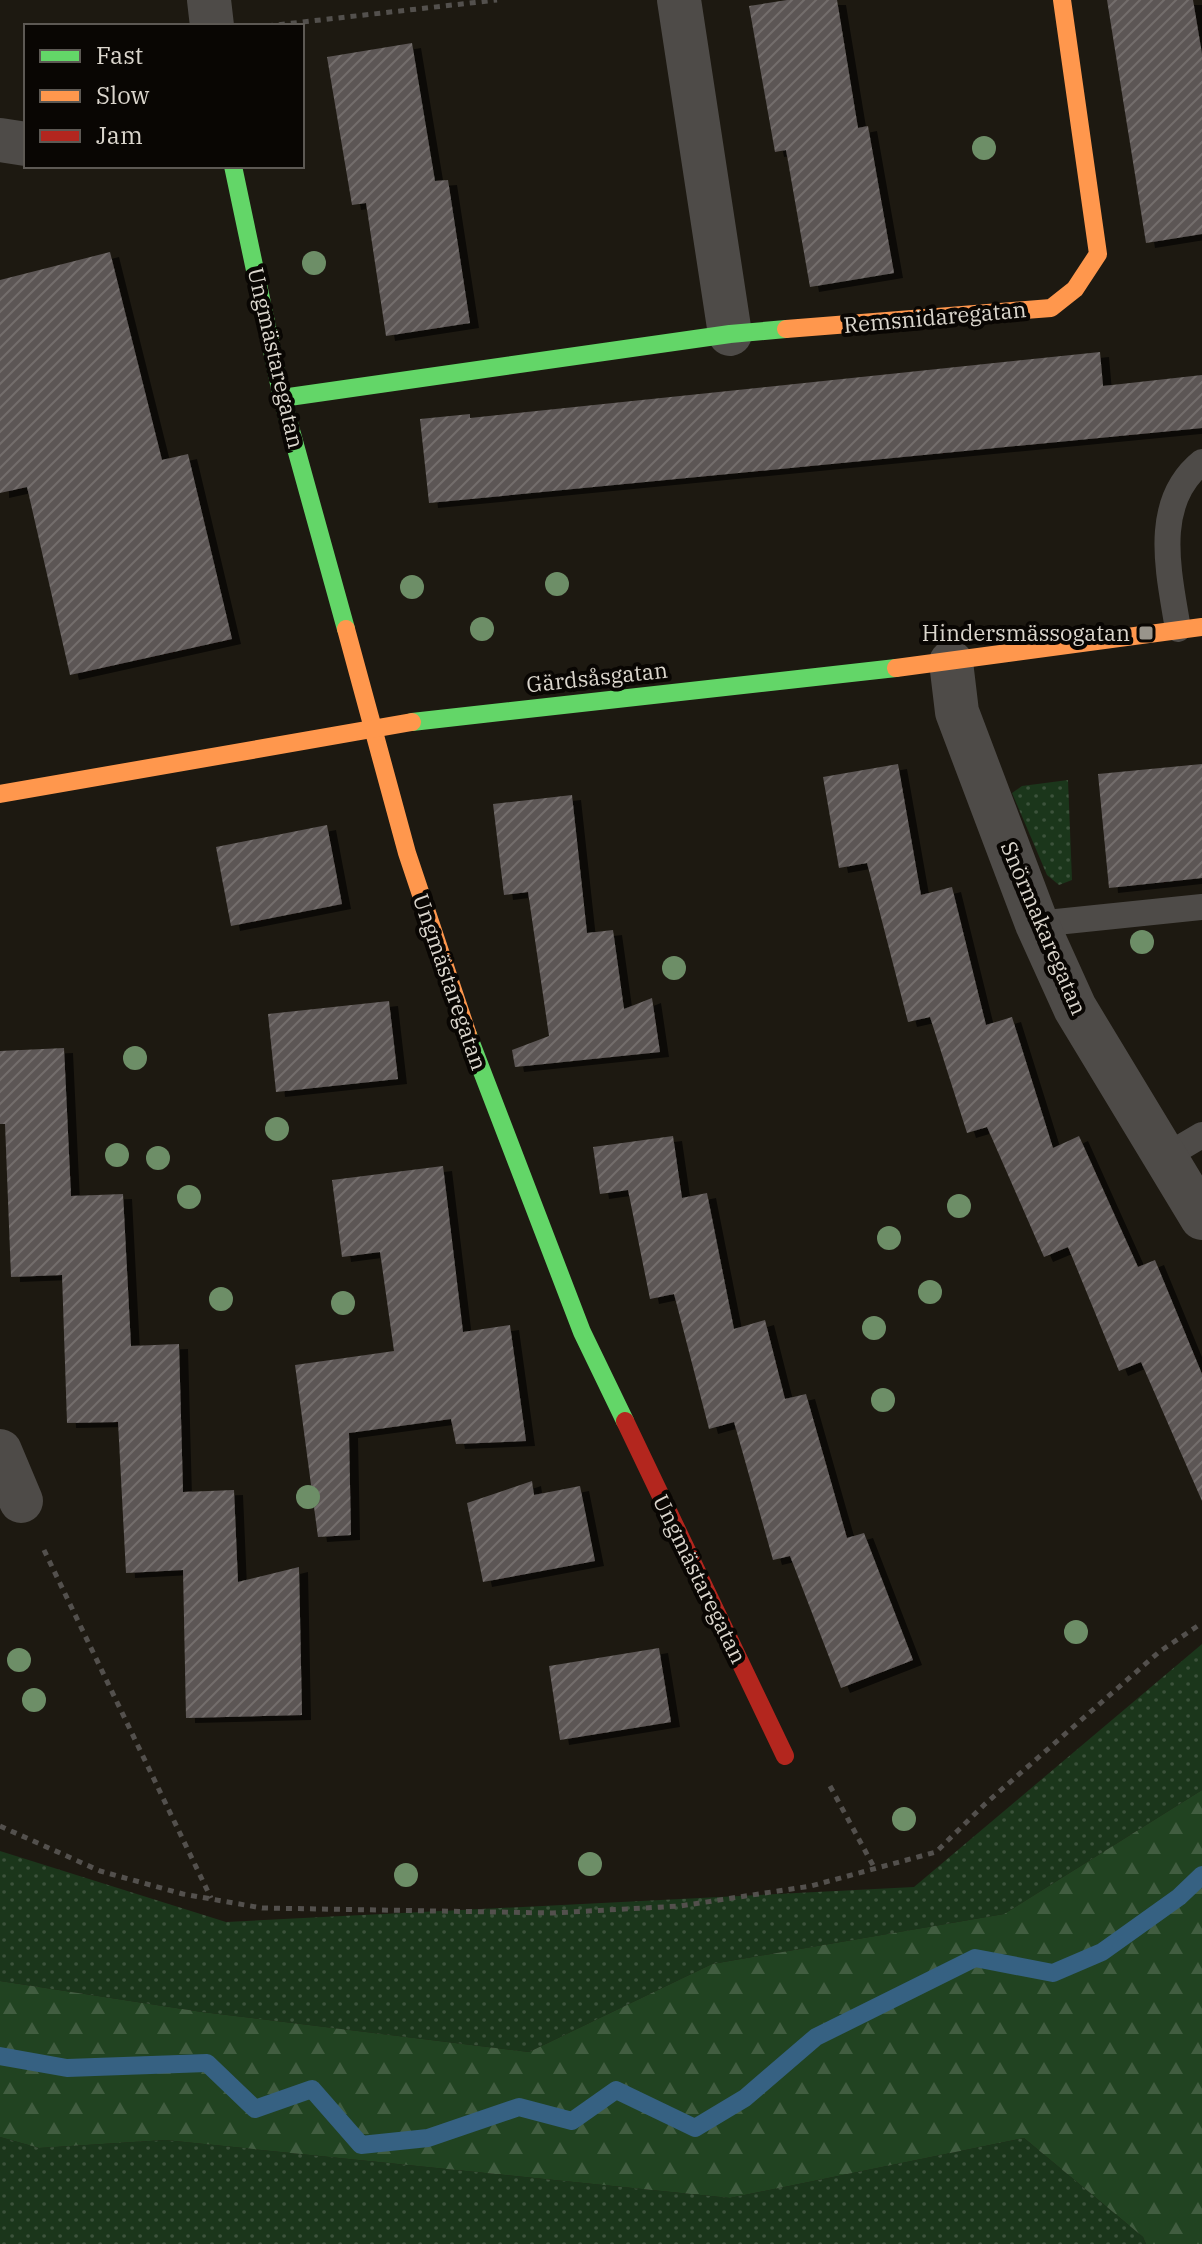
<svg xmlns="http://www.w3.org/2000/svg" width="1202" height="2244" viewBox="0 0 1202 2244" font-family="'IBM Plex Serif',serif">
<defs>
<pattern id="grass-dots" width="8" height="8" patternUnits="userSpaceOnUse" patternTransform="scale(2)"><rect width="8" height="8" fill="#1b361b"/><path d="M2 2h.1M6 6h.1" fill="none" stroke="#3c523b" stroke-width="1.8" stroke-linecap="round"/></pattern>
<pattern id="forest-firs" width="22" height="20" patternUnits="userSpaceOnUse" patternTransform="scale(2)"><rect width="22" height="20" fill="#214321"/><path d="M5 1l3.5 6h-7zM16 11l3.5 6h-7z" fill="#415d40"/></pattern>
<pattern id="building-hatch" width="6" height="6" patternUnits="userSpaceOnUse" patternTransform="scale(2)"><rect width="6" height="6" fill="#5c5655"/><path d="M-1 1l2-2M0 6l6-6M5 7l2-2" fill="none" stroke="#736e6c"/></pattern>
<filter id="shadow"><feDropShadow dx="9" dy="5" stdDeviation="0" flood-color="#0009"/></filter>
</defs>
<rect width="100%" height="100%" fill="#1d1911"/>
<g fill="url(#grass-dots)">
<path d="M 1068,780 L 1072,880 L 1059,885 L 1047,875 L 1012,793 L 1022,786 Z"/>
<path d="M 1202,1644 L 1202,1790 L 1004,1914 L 712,1964 L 529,2052 L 202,2012 L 0,1981 L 0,1851 L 226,1922 L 914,1887 Z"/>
<path d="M 0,2137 L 39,2148 L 165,2140 L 730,2198 L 1024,2138 L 1143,2237 L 1146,2244 L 0,2244 Z"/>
</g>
<path fill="url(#forest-firs)" d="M 1202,1790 L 1202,2244 L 1146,2244 L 1143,2237 L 1024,2138 L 730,2198 L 165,2140 L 39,2148 L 0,2137 L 0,1981 L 202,2012 L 529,2052 L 712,1964 L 1004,1914 Z"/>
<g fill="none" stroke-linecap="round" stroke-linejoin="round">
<path stroke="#366182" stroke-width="18" d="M 0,2056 L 67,2068 L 207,2063 L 255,2109 L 312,2089 L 361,2145 L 428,2138 L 519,2107 L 572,2121 L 616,2090 L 695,2128 L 745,2098 L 816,2037 L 975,1958 L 1053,1973 L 1102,1952 L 1179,1897 L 1202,1875"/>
</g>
<g fill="url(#building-hatch)" filter="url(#shadow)">
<path d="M 787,0 L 837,0 L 858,128 L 868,126 L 894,273 L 810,287 L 786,150 L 775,152 L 749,6 Z"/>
<path d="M 1107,0 L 1193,0 L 1202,54 L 1202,234 L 1146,243 Z"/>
<path d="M 412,43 L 435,181 L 448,180 L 470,323 L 386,336 L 366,203 L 352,205 L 327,57 Z"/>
<path d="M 110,252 L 162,460 L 188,454 L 232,639 L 70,675 L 27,487 L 0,493 L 0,280 Z"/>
<path d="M 1100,352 L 1103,386 L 1202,375 L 1202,428 L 429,503 L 420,419 L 470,414 L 470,418 Z"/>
<path d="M 898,764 L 921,895 L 952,887 L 986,1025 L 1012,1017 L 1053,1148 L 1079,1136 L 1138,1267 L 1155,1260 L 1202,1374 L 1202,1501 L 1141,1362 L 1119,1371 L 1068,1247 L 1044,1257 L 987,1127 L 967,1133 L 930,1017 L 908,1022 L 867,863 L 839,868 L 823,777 Z"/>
<path d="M 1202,764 L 1202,878 L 1109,888 L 1098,774 Z"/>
<path d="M 572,795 L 587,933 L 613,930 L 624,1009 L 652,998 L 660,1052 L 515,1067 L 512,1050 L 549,1036 L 528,892 L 504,895 L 493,804 Z"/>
<path d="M 327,825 L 342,904 L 231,926 L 216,847 Z"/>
<path d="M 389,1001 L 398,1079 L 276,1092 L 268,1014 Z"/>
<path d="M 64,1048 L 71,1196 L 123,1194 L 131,1346 L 179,1344 L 183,1492 L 234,1490 L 238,1582 L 299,1567 L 302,1715 L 186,1718 L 183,1570 L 126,1573 L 118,1422 L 67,1423 L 62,1275 L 11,1277 L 5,1124 L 0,1124 L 0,1051 Z"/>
<path d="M 673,1136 L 682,1198 L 707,1193 L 734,1329 L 765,1320 L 785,1399 L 806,1394 L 847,1538 L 864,1533 L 913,1660 L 841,1688 L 790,1556 L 773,1560 L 734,1422 L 709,1429 L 674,1294 L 650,1299 L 628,1190 L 600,1194 L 593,1147 Z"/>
<path d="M 443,1166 L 463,1332 L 510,1325 L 526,1441 L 456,1444 L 451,1419 L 349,1433 L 351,1535 L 318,1537 L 295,1365 L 394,1351 L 380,1252 L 342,1257 L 332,1180 Z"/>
<path d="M 532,1481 L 534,1495 L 580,1486 L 595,1561 L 483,1582 L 467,1503 Z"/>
<path d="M 659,1648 L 671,1722 L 560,1740 L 549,1666 Z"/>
</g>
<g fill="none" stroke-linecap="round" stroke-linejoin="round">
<g stroke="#53504d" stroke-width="5" stroke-dasharray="6 6" stroke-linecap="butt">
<path d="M 267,26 L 497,0"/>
<path d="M 44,1550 L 211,1898"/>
<path d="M 830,1786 L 875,1869"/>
<path d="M 0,1826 L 100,1871 L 183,1894 L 262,1908 L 553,1913 L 680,1906 L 811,1886 L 936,1852 L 985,1804 L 1159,1652 L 1202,1623"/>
</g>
<g stroke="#4e4b48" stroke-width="26">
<path d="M 1178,629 C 1169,573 1151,503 1202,462"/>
<path d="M 1037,924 L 1202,907"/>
<path d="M 1163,1158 L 1202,1135"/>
</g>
<g stroke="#4e4b48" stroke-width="44">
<path d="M 209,0 L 212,26"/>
<path d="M 679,0 L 730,334"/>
<path d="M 0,140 L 26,144"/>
<path d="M 951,662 L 957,712 L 1037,924 L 1075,1008 L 1202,1218"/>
<path d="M 0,1451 L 21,1501"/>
</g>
<g stroke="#63d668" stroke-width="18">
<path d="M 233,166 L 282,398 L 346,629"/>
<path d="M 282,398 L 730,334 L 786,329"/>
<path d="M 412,722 L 896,668"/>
<path d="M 468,1035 L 582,1332 L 625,1421"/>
</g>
<g stroke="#ff974d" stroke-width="18">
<path d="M 786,329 L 1051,308 L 1075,289 L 1098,254 L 1062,0"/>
<path d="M 346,629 L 407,853 L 468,1035"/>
<path d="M 896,668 L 1202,627"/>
<path d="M 0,794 L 412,722"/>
</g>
<path stroke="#b3261e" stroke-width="18" d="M 625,1421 L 785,1756"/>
</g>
<g fill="#6d8e67">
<circle cx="984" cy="148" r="12"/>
<circle cx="314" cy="263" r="12"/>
<circle cx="557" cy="584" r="12"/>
<circle cx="412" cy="587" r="12"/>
<circle cx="482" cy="629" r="12"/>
<circle cx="1142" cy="942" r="12"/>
<circle cx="674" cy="968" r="12"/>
<circle cx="135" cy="1058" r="12"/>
<circle cx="277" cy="1129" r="12"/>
<circle cx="117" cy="1155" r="12"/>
<circle cx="158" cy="1158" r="12"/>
<circle cx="189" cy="1197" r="12"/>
<circle cx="959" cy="1206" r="12"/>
<circle cx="889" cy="1238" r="12"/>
<circle cx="930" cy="1292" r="12"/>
<circle cx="221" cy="1299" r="12"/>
<circle cx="343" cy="1303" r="12"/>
<circle cx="874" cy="1328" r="12"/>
<circle cx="883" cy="1400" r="12"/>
<circle cx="308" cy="1497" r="12"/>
<circle cx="1076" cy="1632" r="12"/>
<circle cx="19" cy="1660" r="12"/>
<circle cx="34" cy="1700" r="12"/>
<circle cx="904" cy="1819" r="12"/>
<circle cx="590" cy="1864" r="12"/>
<circle cx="406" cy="1875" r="12"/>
</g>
<rect fill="#98948b" stroke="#090603" stroke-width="3" x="1138" y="625" width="16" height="16" rx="4"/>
<g text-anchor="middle" stroke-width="8" stroke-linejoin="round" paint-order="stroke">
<g font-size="22" fill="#dbd6cd" stroke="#090603">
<text transform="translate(935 317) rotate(-5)" y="8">Remsnidaregatan</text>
<text transform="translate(276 358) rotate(77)" y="8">Ungmästaregatan</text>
<text transform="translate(597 677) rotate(-6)" y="8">Gärdsåsgatan</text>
<text transform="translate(1044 928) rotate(67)" y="8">Snörmakaregatan</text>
<text transform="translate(450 982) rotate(71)" y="8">Ungmästaregatan</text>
<text transform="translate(700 1579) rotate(64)" y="8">Ungmästaregatan</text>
</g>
<g font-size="22" fill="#dbd6cd" stroke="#090603" text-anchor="end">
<text x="1130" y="641">Hindersmässogatan</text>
</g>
</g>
<rect x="24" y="24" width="280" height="144" fill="#090603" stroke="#5d5954" stroke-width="2"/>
<rect x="40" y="50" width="40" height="12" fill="#63d668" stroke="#5d5954" stroke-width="2"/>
<text x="96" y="64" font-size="24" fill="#dbd6cd">Fast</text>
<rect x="40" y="90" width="40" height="12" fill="#ff974d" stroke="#5d5954" stroke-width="2"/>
<text x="96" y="104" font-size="24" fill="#dbd6cd">Slow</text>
<rect x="40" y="130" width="40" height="12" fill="#b3261e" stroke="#5d5954" stroke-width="2"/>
<text x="96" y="144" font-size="24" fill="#dbd6cd">Jam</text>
</svg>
